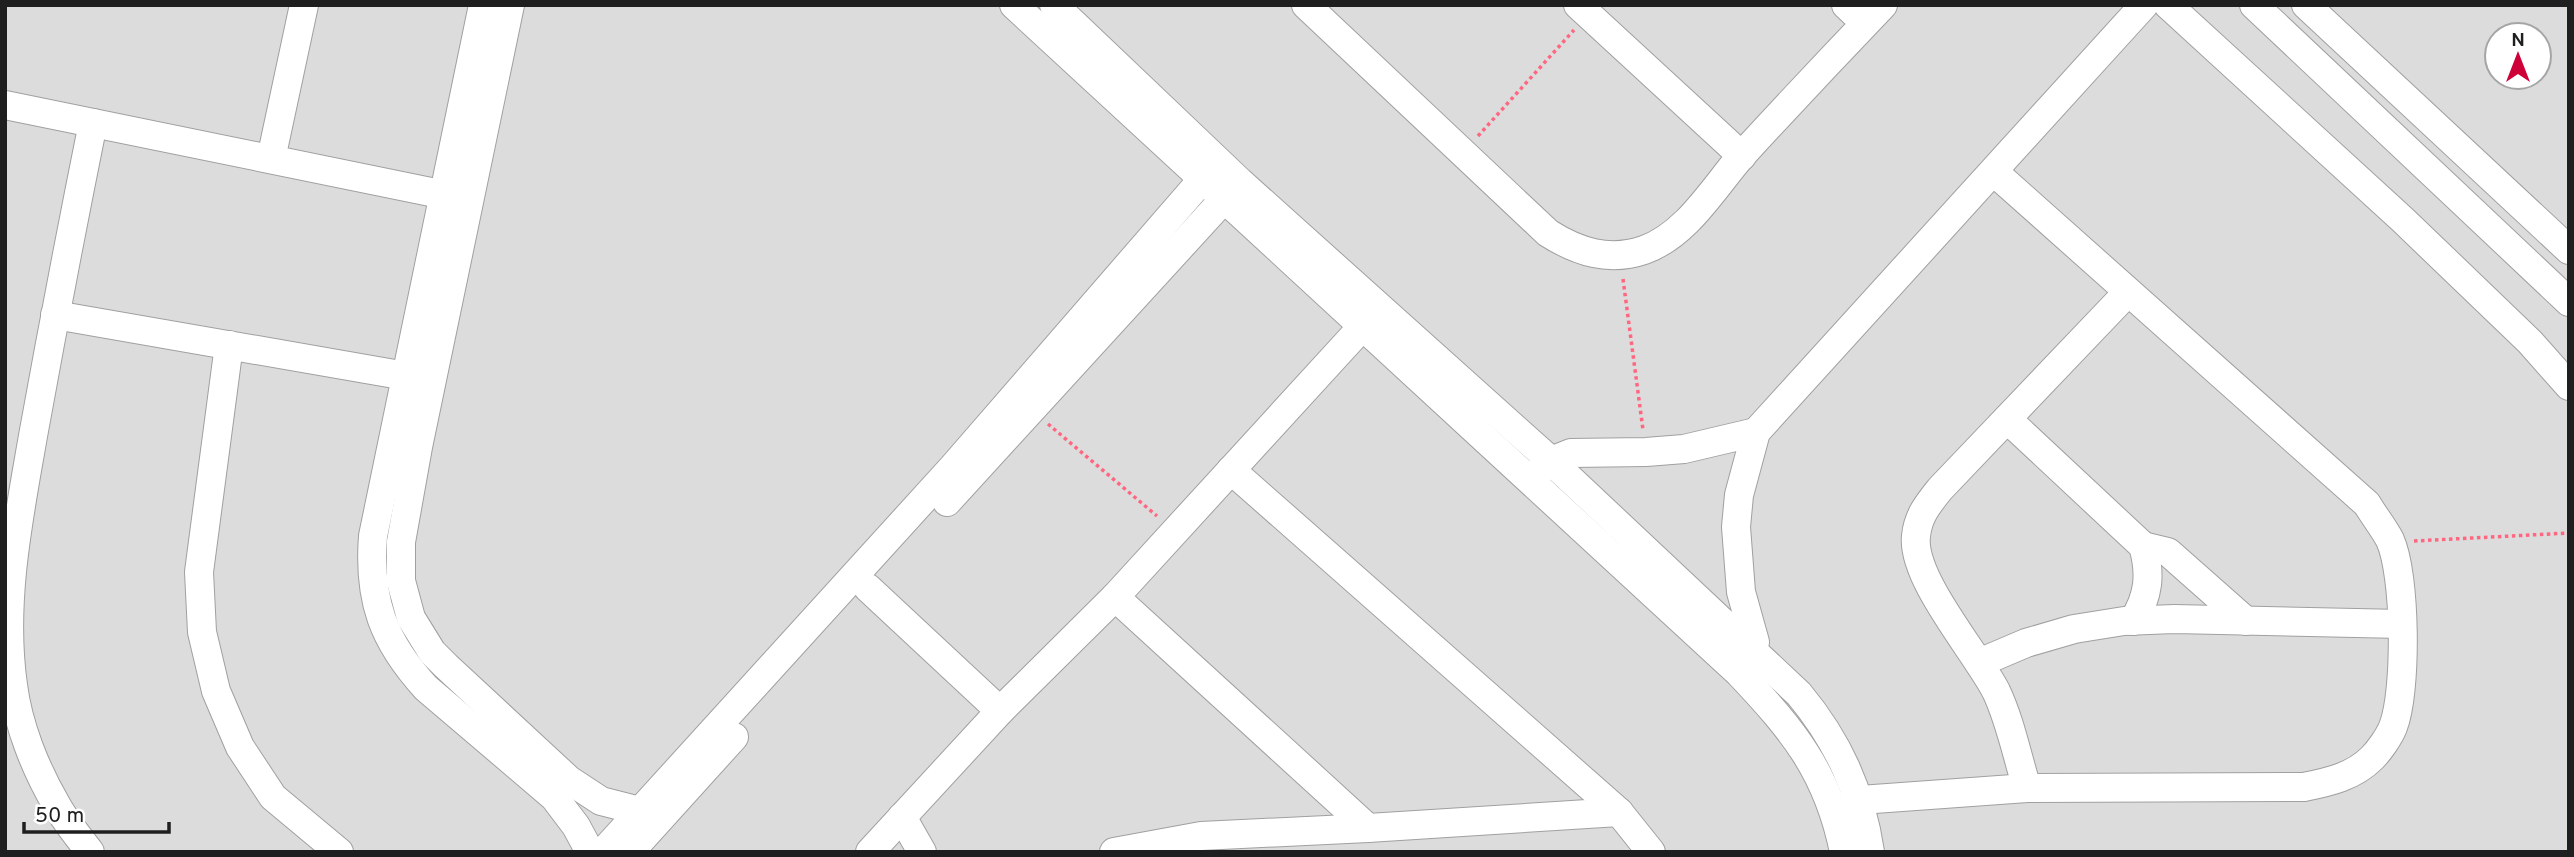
<svg xmlns="http://www.w3.org/2000/svg" width="2574" height="857" viewBox="0 0 2574 857" font-family="Overpass,sans-serif">
<rect width="100%" height="100%" fill="#f1e9e5"/>
<path fill="#dddcdc" fill-rule="evenodd" d="M 5,5 L 2569,5 L 2569,852 L 5,852 ZM 2497,35 L 2539,35 L 2539,77 L 2497,77 Z"/>
<g fill="none" stroke-linecap="round" stroke-linejoin="round">
<defs>
<g id="minor">
<path d="M 483,5 L 373,536 C 368,600 383,641 426,688 L 554,797 L 576,826 L 590,852"/>
<path d="M 510,5 L 418,447 L 401,542 L 401,581 L 411,618 L 432,652 L 446,666 L 569,780 L 601,801 L 640,811"/>
<path d="M 1014,5 L 1739,673 C 1793,730 1828,772 1844,852"/>
<path d="M 1054,5 L 1240,182 L 1551,461 L 1799,694 C 1838,741 1861,791 1870,852"/>
<path d="M 1306,5 L 1548,233 C 1578,252 1609,262 1644,250 C 1687,235 1714,187 1743,154 C 1789,104 1836,54 1883,5"/>
<path d="M 1578,5 L 1742,156"/>
<path d="M 1846,5 L 1865,23"/>
<path d="M 2168,5 L 2403,220 L 2530,342 L 2569,386"/>
<path d="M 2254,5 L 2569,302"/>
<path d="M 2306,5 L 2569,250"/>
<path d="M 5,105 L 460,198"/>
<path d="M 271,159 L 304,5"/>
<path d="M 55,315 L 406,376"/>
<path d="M 229,345 L 199,572 L 202,632 L 216,691 L 240,747 L 273,797 L 339,852"/>
<path d="M 2007,419 L 2143,546 C 2151,574 2149,596 2133,621"/>
<path d="M 1231,470 L 1619,812 L 1651,852"/>
<path d="M 1539,471 L 1551,461 L 1571,453 L 1646,452 L 1684,449 L 1756,432"/>
<path d="M 947,502 L 1236,186"/>
<path d="M 2143,546 L 2168,552 L 2246,621"/>
<path d="M 868,588 L 1000,711"/>
<path d="M 1115,597 L 1368,828"/>
<path d="M 1751,657 L 1755,642 L 1741,592 L 1736,527 L 1739,495 L 1756,432 L 2144,5"/>
<path d="M 1979,663 L 2026,643 L 2074,629 L 2124,621 L 2174,619 L 2402,624"/>
<path d="M 2027,788 C 2017,756 2010,720 1996,691 C 1976,652 1911,578 1916,536 C 1918,516 1928,504 1940,489 L 2128,292"/>
<path d="M 1860,800 L 2027,788 L 2304,787 C 2328,782 2353,777 2372,758 C 2379,751 2389,737 2393,727 C 2407,692 2406,575 2390,540 C 2384,528 2374,516 2367,504 L 1994,172"/>
<path d="M 902,817 L 922,852"/>
<path d="M 90,852 C 78,836 65,821 56,804 C 35,768 18,725 13,685 C 1,602 19,517 33,436 C 52,331 72,227 93,123"/>
<path d="M 603,852 L 953,467 L 1214,166"/>
<path d="M 630,852 L 734,737"/>
<path d="M 870,852 L 1000,711 L 1115,597 L 1362,327"/>
<path d="M 1114,852 L 1201,836 L 1368,828 L 1619,812"/>
</g>
</defs>
<use href="#minor" stroke="#a0a0a0" stroke-width="30"/>
<g stroke="#ff6781" stroke-width="3.5" stroke-dasharray="3.5 3.5" stroke-linecap="butt">
<path d="M 1478,136 L 1574,30"/>
<path d="M 1623,279 L 1643,430"/>
<path d="M 1048,424 L 1157,516"/>
<path d="M 2414,541 L 2569,533"/>
</g>
<use href="#minor" stroke="#fff" stroke-width="28"/>
</g>
<rect width="2574" height="857" fill="none" stroke="#1f1f1f" stroke-width="14"/>
<g transform="translate(2518 56)"><circle r="33" fill="#ffffff" stroke="#a5a5a5" stroke-width="2"/>
<path d="M0-5L12 26L0 18L-12 26Z" fill="#ce0038"/>
<text y="-10" font-size="19" font-weight="bold" text-anchor="middle" fill="#1f1f1f">N</text>
</g>
<path d="M24 822v10h145v-10" fill="none" stroke="#1f1f1f" stroke-width="3.5"/>
<text x="35" y="822" font-size="21" fill="#1f1f1f" stroke="#ffffff" stroke-width="5" paint-order="stroke">50 m</text>
</svg>
